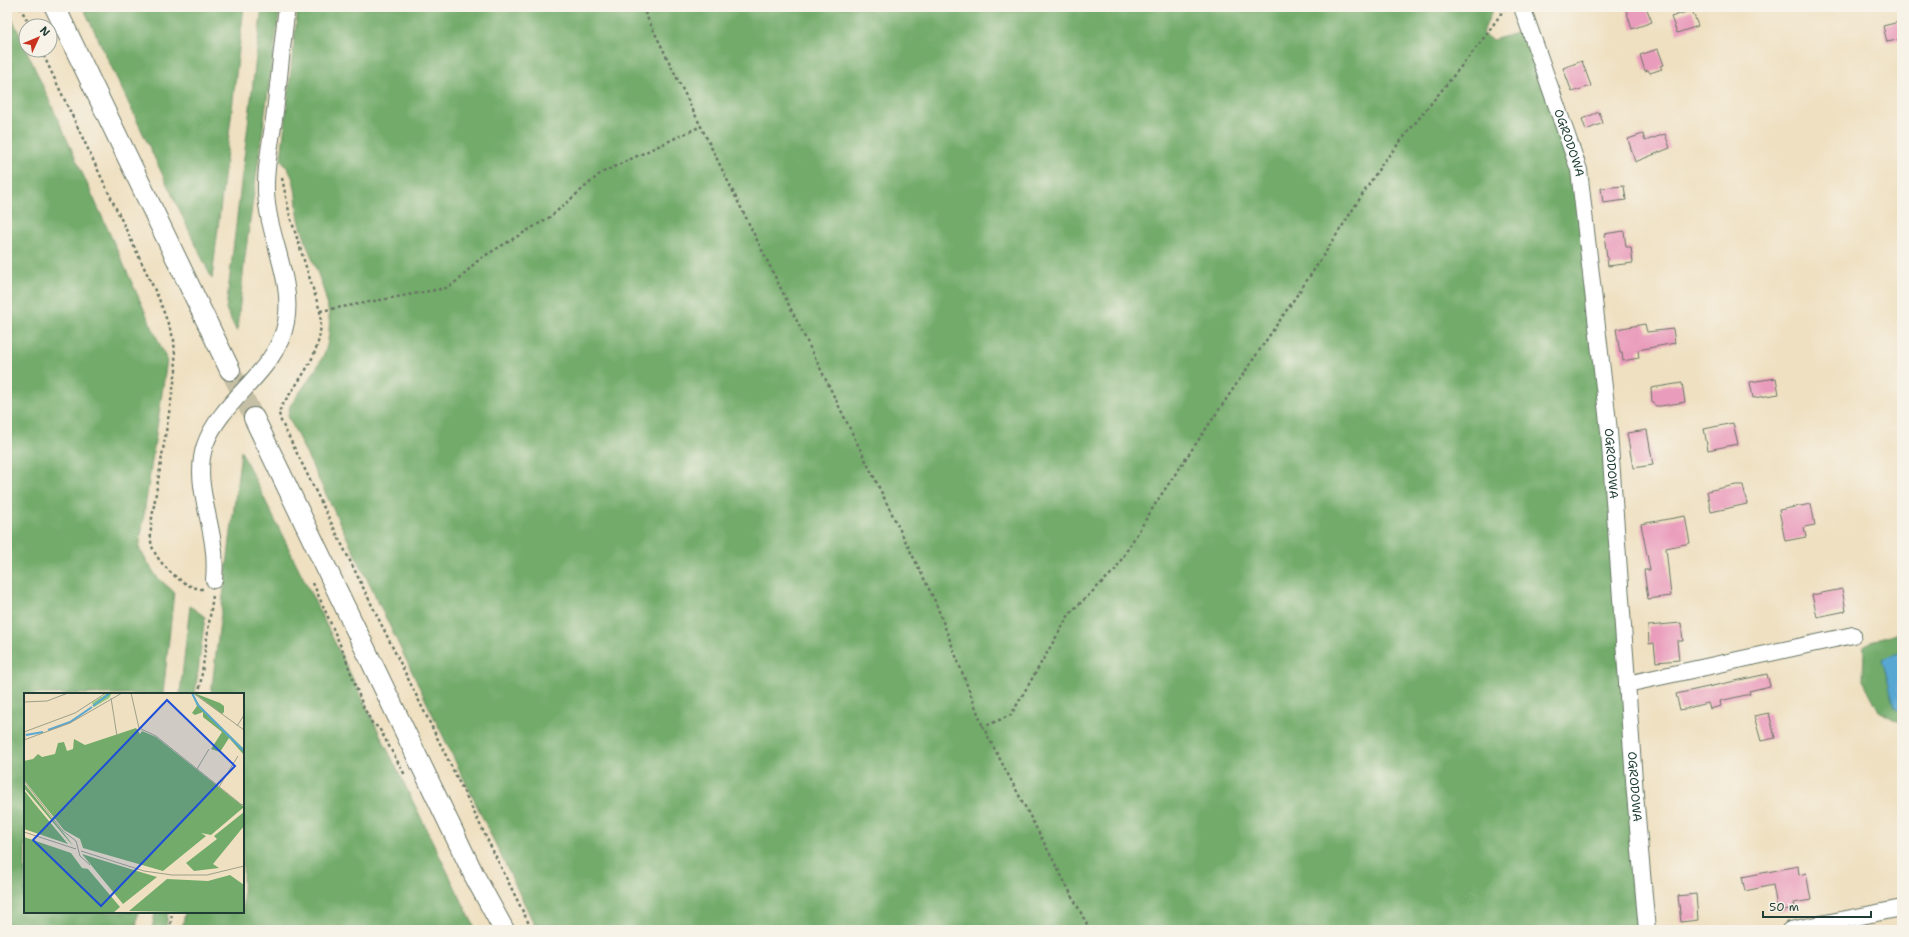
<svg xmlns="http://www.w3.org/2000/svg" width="1909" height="937" viewBox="0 0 1909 937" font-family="'Shantell Sans',sans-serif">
<rect width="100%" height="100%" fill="#f7f3e8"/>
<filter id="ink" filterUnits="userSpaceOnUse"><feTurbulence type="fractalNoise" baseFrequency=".025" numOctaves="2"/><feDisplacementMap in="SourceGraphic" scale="8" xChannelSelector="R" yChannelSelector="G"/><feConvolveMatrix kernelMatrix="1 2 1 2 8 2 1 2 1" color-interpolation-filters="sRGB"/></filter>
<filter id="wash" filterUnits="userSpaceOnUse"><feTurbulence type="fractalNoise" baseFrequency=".012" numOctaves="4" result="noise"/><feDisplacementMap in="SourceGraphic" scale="16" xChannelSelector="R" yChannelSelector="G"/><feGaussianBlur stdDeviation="0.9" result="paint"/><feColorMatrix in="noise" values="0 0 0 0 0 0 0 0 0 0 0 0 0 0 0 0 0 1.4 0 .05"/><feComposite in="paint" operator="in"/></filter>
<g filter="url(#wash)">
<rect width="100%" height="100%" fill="#efe0c1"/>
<g fill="#72ab6a" stroke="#48744f">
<path d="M 7,7 L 167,360 L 139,548 L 156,576 L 174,592 L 163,694 L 25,694 L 25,912 L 138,912 L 136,930 L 7,930 Z"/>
<path d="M 83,7 L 244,7 L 212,279 Z"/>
<path d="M 262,7 L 280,7 L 245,256 L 237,332 L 226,309 Z"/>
<path d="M 298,7 L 1494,7 L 1482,34 L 1493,40 L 1523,31 L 1574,169 L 1606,431 L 1650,930 L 537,930 L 288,416 L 290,406 C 302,388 325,362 328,340 C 336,299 308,259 299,219 C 296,207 297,193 293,180 C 291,173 285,165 281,159 Z"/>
<path d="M 241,451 L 476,930 L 182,930 L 185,912 L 243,912 L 243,694 L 211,694 Z"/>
<path d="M 190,606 L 205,617 L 195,694 L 180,694 Z"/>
<path d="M 1902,631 L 1902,724 L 1879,711 L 1863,680 L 1864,645 L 1880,638 Z"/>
<path d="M 155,912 L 168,912 L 166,930 L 152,930 Z"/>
</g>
<path fill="#59a7d2" stroke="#3c7283" d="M 1902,652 L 1902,713 L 1895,708 L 1882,659 Z"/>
<g id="blocks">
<g fill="#ea9cbc">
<path d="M 1625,7 L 1646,7 L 1652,22 L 1632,29 Z"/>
<path d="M 1692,10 L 1698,26 L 1677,33 L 1671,17 Z"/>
<path d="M 1899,22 L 1902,39 L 1887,42 L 1883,26 Z"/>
<path d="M 1658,49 L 1664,65 L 1660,66 L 1662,69 L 1650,73 L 1648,70 L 1645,71 L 1640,55 Z"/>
<path d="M 1582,61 L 1591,86 L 1572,92 L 1563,68 Z"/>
<path d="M 1599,112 L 1603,123 L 1586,130 L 1582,119 Z"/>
<path d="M 1643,134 L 1645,141 L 1665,134 L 1670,148 L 1635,162 L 1628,139 Z"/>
<path d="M 1624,186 L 1626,200 L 1603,203 L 1601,188 Z"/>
<path d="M 1624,231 L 1626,247 L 1631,247 L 1633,263 L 1608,266 L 1604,234 Z"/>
<path d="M 1645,324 L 1647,332 L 1673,329 L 1675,343 L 1638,350 L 1639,358 L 1623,361 L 1622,353 L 1620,353 L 1616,329 Z"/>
<path d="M 1776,378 L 1779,394 L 1753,398 L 1750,382 Z"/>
<path d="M 1682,383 L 1685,402 L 1661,406 L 1656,406 L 1652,402 L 1651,388 Z"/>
<path d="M 1733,423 L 1738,444 L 1708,450 L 1704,429 Z"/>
<path d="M 1647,430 L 1653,465 L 1633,468 L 1627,433 Z"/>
<path d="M 1736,485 L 1743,485 L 1747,504 L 1711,512 L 1707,491 Z"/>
<path d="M 1811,504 L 1815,525 L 1804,527 L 1806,537 L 1785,541 L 1779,510 Z"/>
<path d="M 1685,516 L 1690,543 L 1666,548 L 1671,596 L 1648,599 L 1644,570 L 1650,570 L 1641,524 Z"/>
<path d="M 1842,589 L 1846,611 L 1817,617 L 1812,595 Z"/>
<path d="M 1681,623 L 1683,641 L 1677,641 L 1679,660 L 1656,662 L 1654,643 L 1649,644 L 1648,626 Z"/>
<path d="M 1767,674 L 1770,686 L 1749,691 L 1750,694 L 1720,701 L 1721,706 L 1710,709 L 1708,703 L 1680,710 L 1676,694 Z"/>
<path d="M 1769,713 L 1775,738 L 1761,741 L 1754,716 Z"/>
<path d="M 1798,866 L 1799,875 L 1806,873 L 1811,900 L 1794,903 L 1795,909 L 1778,912 L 1773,885 L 1745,891 L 1742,877 Z"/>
<path d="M 1696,894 L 1698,920 L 1681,922 L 1678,896 Z"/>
</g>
</g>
</g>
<g filter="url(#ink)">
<use href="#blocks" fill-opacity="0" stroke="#687665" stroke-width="1"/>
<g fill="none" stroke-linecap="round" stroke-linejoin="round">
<path stroke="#c5bfa5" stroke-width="20" stroke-dasharray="20 10" stroke-linecap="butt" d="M 230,370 L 254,418"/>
<defs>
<g id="minor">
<path id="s1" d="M 1522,7 L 1579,170 L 1609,431 L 1635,794 L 1647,930"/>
<path d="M 214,580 C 215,568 215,556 213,544 C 209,512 194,478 205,445 C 221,399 278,371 286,322 C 294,279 267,235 266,191 C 265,167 271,142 274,119 C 279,82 282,44 287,7"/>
<path d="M 1627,684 L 1853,635"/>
<path d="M 1790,930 L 1902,908"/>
</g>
<g id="major">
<path d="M 55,7 L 230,370"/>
<path d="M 254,418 L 474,875 L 504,930"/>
</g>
</defs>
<use href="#minor" stroke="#687665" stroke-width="18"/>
<use href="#major" stroke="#687665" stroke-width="22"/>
<g stroke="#687665" stroke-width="2.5" stroke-dasharray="3 3" stroke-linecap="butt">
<path d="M 20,7 L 30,26"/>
<path d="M 642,7 L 935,601 L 983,727"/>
<path d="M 41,50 L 159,299 L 174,340 L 176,370 L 151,524 C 151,531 150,540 152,546 C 157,563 184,589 203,589"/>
<path d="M 282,178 L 290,216 L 320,311 C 325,351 302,375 281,407 L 279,413 L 281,421 L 532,930"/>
<path d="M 320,311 L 446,288 L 460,279 L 472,266 L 481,258 L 550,217 L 601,173 L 701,126"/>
<path d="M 313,583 L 342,649 L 363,706 L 372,723 L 379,728 L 405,775"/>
<path d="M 199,694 L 213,595"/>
<path d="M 170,930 L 172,912"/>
<path d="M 1090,930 L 983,727 L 1011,715 L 1070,613 L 1115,570 L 1157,501 L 1316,267 L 1382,164 L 1480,43 L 1506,7"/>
</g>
<use href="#minor" stroke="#fff" stroke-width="16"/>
<use href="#major" stroke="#fff" stroke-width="20"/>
</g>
</g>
<g text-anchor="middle" stroke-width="3.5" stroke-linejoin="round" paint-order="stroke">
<g font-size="12" fill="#1f3d34" stroke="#f7f3e8">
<text dy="4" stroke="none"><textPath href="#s1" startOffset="144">OGRODOWA</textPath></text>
<text dy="4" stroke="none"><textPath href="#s1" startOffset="468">OGRODOWA</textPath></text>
<text dy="4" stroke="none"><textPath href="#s1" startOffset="792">OGRODOWA</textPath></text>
</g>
</g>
<g transform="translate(24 693)">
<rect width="220" height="220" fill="#efe0c1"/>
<path d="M 84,0 L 88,0 L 85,5 L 70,14 L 68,10 Z" fill="#8dc67a"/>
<path d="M 170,0 L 196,10 L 200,13 L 200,19 L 198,21 ZM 168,1 L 176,13 L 220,56 L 220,62 L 205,45 L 196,59 L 187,56 L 198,39 L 179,24 L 179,19 L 171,22 L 168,20 L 173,13 ZM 112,35 L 116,41 L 118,38 L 132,44 L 220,114 L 187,142 L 177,140 L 182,143 L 139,178 L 59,155 L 56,146 L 40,137 L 0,87 L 0,68 L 9,66 L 14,61 L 18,64 L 31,61 L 34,50 L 40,49 L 43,58 L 49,56 L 50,46 L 61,52 ZM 0,90 L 45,147 L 49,153 L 0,95 ZM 0,97 L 10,110 L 44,151 L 0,136 ZM 220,119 L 220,133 L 189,171 L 195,175 L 170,178 L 162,170 L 193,146 L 190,143 ZM 0,144 L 47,160 L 58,175 L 64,176 L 96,214 L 89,220 L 0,220 ZM 58,161 L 113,178 L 133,184 L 99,211 ZM 206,182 L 220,192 L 220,220 L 105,218 L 143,186 L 184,188 Z" fill="#72ab6a"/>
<path fill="none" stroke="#59a7d2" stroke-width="2" d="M 168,0 L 174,12 L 220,58M 69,13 L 86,0M 24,37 L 46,29 L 68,14M 2,42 L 19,39"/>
<path fill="none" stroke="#9c9f89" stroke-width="1" d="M 107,0 L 115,35 L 132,43 L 218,112 L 220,110M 169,0 L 220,37M 87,5 L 93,43M 0,9 L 23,8 L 44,0M 213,33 L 220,22M 0,39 L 51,20 L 82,0M 0,47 L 46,30 L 98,0M 0,62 L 1,40M 173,76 L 185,56M 0,88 L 39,138 L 52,148 L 56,163 L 66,172M 195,94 L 214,63M 0,139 L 52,156M 57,158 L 120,178 L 148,182 L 183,182 L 220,173"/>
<path fill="#1d4ed8" fill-opacity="0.15" stroke="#1d4ed8" stroke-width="2" d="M 143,7 L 211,73 L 77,213 L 9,147 Z"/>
<rect width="220" height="220" fill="none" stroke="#1f3d34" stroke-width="2"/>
</g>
<rect width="1909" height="937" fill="none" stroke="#f7f3e8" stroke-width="24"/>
<g transform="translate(38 38) rotate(46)"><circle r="19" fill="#f7f3e8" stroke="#a1aaa0"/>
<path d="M0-3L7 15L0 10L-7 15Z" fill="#c8321e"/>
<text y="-6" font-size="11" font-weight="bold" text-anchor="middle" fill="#1f3d34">N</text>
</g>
<path d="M1763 911v6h108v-6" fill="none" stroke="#1f3d34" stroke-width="2"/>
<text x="1769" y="911" font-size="12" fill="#1f3d34" stroke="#f7f3e8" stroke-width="3" paint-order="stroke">50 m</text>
</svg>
